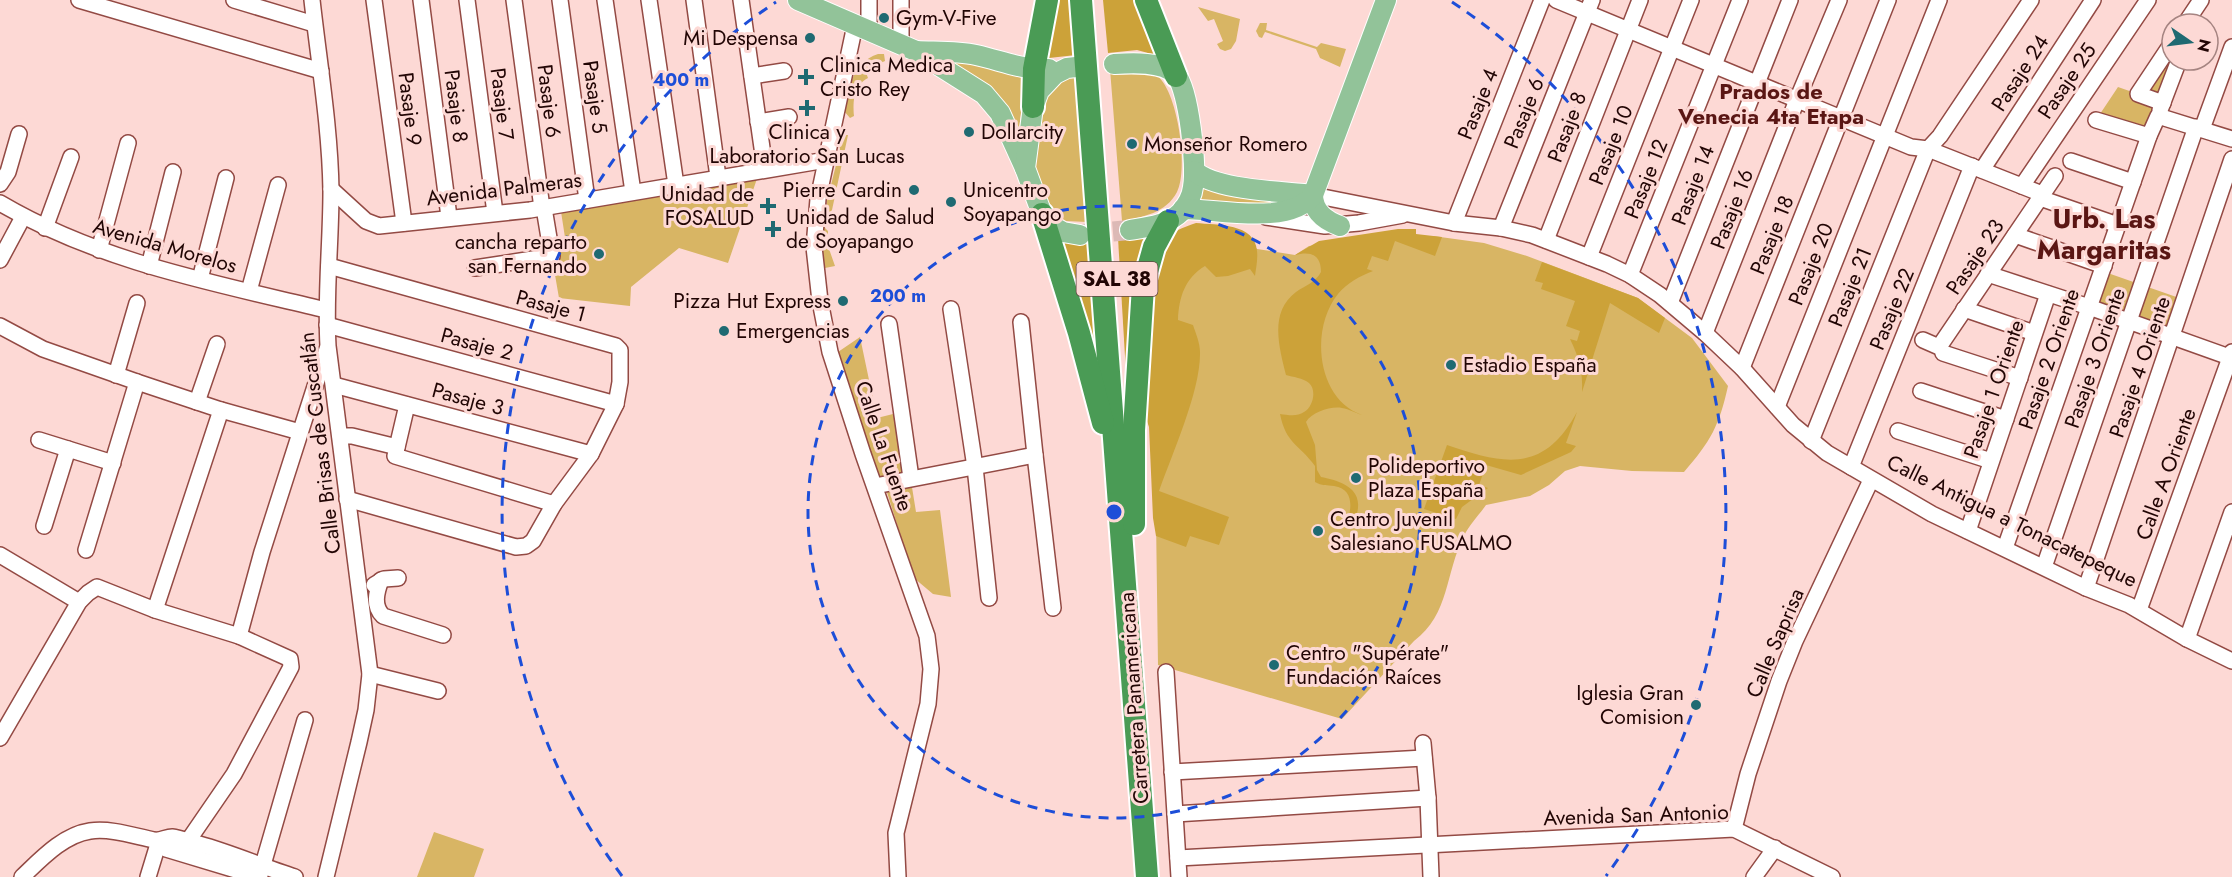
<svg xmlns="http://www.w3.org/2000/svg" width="2232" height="877" viewBox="0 0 2232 877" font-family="Jost,sans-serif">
<rect width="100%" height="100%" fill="#fdd9d5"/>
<g fill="#d8b564">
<path d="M 1198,7 L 1240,19 L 1236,41 L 1231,49 L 1225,51 L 1220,49 L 1217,44 L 1223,41 L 1214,19 L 1208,21 Z"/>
<path d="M 1260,23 L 1267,23 L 1266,30 L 1317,47 L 1321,43 L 1346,49 L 1340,67 L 1320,58 L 1316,49 L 1265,32 L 1262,38 L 1259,37 L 1256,31 Z"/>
<path d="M 2172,43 L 2172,60 L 2149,136 L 2096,120 L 2118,87 L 2138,94 Z"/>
<path d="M 878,54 L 884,54 L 885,61 L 865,70 L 868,78 C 853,86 853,101 854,116 L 850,118 L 844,111 C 850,86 852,63 878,54 Z"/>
<path d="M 957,59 L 1025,77 L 1018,139 L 953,65 Z"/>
<path d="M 1110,69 C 1122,70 1145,67 1155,74 C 1178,88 1189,170 1177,192 C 1166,213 1143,217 1122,221 Z"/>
<path d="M 1076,71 L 1087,222 L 1066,221 L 1054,213 L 1048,206 L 1035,168 L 1036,126 L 1051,87 Z"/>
<path d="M 844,135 L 848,135 L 832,210 L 827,216 L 825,228 L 828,231 L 828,246 L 835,266 L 825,268 L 823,266 L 822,252 L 825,209 L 840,149 L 838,138 Z"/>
<path d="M 760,170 L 728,263 L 679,248 L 631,287 L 630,306 L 559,298 L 550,246 L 566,244 L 560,205 Z"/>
<path d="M 1196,182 L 1290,199 L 1288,206 L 1191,203 Z"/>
<path d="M 1433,236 L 1484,243 L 1527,256 L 1638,298 L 1692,338 L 1728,386 C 1719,426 1711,441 1684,472 L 1632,471 L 1580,466 L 1565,471 L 1549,485 L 1530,496 L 1486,505 C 1479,515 1469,525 1464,536 C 1445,573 1450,614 1414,641 L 1342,719 L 1158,665 L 1154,371 L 1169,274 L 1249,240 L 1257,249 L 1295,255 L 1309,246 L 1376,238 Z"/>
<path d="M 2102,271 L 2185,300 L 2175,330 L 2091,301 Z"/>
<path d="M 860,337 L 877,418 L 901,412 L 910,475 L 882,480 L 875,470 L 838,352 Z"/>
<path d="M 911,481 L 916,512 L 940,510 L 951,597 L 933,594 L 914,578 L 885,486 Z"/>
<path d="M 434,832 L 484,849 L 474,877 L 417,877 Z"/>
</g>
<g fill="#cca239">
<path d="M 1050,0 L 1073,0 L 1076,55 L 1040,59 Z"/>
<path d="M 1103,0 L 1139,0 L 1159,56 L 1137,50 L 1108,53 Z"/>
<path d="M 1196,223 C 1217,225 1255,223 1257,251 C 1258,259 1256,268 1255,276 L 1250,269 L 1228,276 L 1216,277 L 1205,266 C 1185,278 1179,297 1178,320 L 1193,325 C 1196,334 1200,343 1200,352 C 1201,390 1172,454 1159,491 L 1229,517 L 1219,545 L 1190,536 L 1186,547 L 1156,536 L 1153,518 L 1149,427 L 1146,418 L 1153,291 C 1156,274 1163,239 1178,230 C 1184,227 1190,225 1196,223 Z"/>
<path d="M 1398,229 L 1416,229 L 1416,234 L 1442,237 L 1435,256 L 1395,241 L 1388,261 L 1372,256 L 1367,269 L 1373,271 C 1360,276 1347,283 1338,294 C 1310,328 1316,399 1362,415 C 1356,413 1349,409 1342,408 C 1331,406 1312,412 1306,422 L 1315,445 L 1317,470 L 1321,477 C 1336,480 1360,486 1358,507 C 1358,513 1354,520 1352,525 L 1347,522 C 1352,508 1354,489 1334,486 C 1327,485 1322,486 1315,482 L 1315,466 C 1299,444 1286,444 1280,414 C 1288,415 1297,417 1304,412 C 1313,407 1317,390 1309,383 C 1303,378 1293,377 1286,375 C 1279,347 1269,312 1296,292 C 1306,285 1315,283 1321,272 C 1321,254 1310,251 1295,255 L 1319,241 Z"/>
<path d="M 1156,231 L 1128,407 L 1118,238 Z"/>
<path d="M 1054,234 L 1084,242 L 1089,240 L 1098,390 Z"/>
<path d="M 1542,262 L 1638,298 L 1665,318 L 1659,333 L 1610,303 L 1582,392 C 1583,373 1579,357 1570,339 L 1577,341 L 1580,331 L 1566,326 L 1575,301 L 1541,289 L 1543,283 L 1535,281 Z"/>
<path d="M 1577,412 L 1566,443 L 1576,446 L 1571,452 L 1521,475 L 1486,465 L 1479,485 L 1488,488 L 1462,507 L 1456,519 L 1424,509 L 1447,445 C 1505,465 1544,473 1577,412 Z"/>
</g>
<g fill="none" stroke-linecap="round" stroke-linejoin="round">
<path stroke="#dcb9b6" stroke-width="20" stroke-dasharray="20 10" stroke-linecap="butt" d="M 1083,234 L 1130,230"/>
<defs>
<g id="minor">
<path d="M 79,0 L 321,71"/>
<path d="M 234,0 L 314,24"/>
<path d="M 312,0 C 319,63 330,127 331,191 C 331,243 325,295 328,346 L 370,674 L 366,710 L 359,742 L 326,877"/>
<path d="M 374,0 L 404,223"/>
<path d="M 421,0 L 449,217"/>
<path d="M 467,0 L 495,213"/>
<path d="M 514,0 L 542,208"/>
<path d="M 560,0 L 587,200"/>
<path d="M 605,0 L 633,192"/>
<path d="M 649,0 L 676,185"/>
<path d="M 694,0 L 718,177"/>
<path d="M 741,0 L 765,169"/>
<path d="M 869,0 L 869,31"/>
<path d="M 901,0 L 901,45"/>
<path d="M 1556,0 L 1911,147 L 1928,149 L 1940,136 L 2031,0"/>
<path d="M 2185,24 L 2201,0"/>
<path d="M 855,25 L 818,199 L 814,247 L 820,301 L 830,352 L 863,454 L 927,636 L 931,669 L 928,704 L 896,833 L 898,877"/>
<path d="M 752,76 L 784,71"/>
<path d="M 2163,103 L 2138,94 L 2172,43"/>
<path d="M 2160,110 L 2179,60"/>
<path d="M 2096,120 L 2149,136"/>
<path d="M 758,122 L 789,117"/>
<path d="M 2202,129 L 2232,47"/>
<path d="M 2071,161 L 2133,182"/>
<path d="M 1982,170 L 2093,0"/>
<path d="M 0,184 L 8,172 L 19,134"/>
<path d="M 2022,186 L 2148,0"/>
<path d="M 331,189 L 366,221 L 379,226 L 530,210 L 826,160"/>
<path d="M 1313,195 L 1454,223 L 1501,228 L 1532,235 L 1607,264 L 1630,275 L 1660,295 L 1705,333 L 1742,368 L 1793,425 L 1827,453 L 1932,514 L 2086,588 L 2129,605 L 2187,639 L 2232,661"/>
<path d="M 2040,198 L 2118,225"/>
<path d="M 0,203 C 100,262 214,283 326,310"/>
<path d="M 1266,217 L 1325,226 L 1359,223 L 1403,215"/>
<path d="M 1454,223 L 1542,0"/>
<path d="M 45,228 L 71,157"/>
<path d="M 1501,228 L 1592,0"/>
<path d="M 2015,235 L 2104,266"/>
<path d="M 1546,240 L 1640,0"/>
<path d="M 99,250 L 128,143"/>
<path d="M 1589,257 L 1691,0"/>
<path d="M 0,260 L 23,217"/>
<path d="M 149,266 L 173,172"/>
<path d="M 329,266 L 616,346 L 620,350 L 620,382 L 616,404 L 591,454 L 554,504 L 533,541 L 526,546 L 516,547 L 347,499"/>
<path d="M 475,268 L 552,256 L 544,208"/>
<path d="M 1988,274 L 2089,307 L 2232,358"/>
<path d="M 1630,275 L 1740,0"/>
<path d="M 200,279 L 226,178"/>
<path d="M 249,291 L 278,185"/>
<path d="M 1670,303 L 1790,0"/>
<path d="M 951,309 L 975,467 L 989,598"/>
<path d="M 1964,309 L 2034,333"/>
<path d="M 1021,322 L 1035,455 L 1053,608"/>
<path d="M 889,324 L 911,478"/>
<path d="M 327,325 L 616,404"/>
<path d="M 0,326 L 43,349 L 137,382"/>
<path d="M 1705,333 L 1797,100 L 1839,0"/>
<path d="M 1923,340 L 1939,347 L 2055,176"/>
<path d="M 1943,353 L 2020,378"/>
<path d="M 1742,368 L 1888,0"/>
<path d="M 116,375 L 137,303"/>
<path d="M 334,385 L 591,454"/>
<path d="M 1921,391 L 2006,419"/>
<path d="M 197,402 L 217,344"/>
<path d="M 407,405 L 395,456 L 554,504"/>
<path d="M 1777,407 L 1939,0"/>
<path d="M 221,410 L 300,432"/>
<path d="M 1898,431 L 1991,461"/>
<path d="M 340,436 L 352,436 L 397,447"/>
<path d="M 39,440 L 113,463"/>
<path d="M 1811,441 L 1928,149 L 2037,192"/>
<path d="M 1851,467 L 1972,166"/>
<path d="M 875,486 L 1035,455"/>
<path d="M 44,526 L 68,449"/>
<path d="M 1968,531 L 2048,294"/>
<path d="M 2005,548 L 2149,136 L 2158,116 L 2232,139"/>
<path d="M 86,550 L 137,382 L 221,410 L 155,610"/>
<path d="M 0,555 L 79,602"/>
<path d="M 2044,567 L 2196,127"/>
<path d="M 381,580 C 376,593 373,606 383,616 L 443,635"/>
<path d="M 374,585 L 384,579 L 398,578"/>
<path d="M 2086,588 L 2232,159"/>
<path d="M 2139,610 L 2232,352"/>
<path d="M 239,636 L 262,552 L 327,349"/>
<path d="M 2187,639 L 2232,512"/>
<path d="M 1166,672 L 1179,877"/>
<path d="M 370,674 L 438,691"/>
<path d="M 0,738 L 79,602 L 88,593 L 97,587 L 155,610 L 239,636 L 290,659 L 291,667 L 234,774 L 188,841"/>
<path d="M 1423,743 L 1428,798 L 1431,877"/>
<path d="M 1172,772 L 1424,758"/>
<path d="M 1175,814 L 1428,798"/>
<path d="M 1734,829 L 1748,774 L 1779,681 L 1795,641 L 1871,480"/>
<path d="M 159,841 L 166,849 L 259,877"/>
<path d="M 1178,858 L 1734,829 L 1832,877"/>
<path d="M 260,875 L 305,720"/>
<path d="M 22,877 C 41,859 63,835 90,831 C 111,828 134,836 154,840 C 161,841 166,837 172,837 C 181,838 190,842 199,844 C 232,853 263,867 295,877"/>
<path d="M 148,877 L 159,841"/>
<path d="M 1754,877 L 1775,848"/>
</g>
<g id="major">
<path d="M 798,0 L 916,51 L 984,94 L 1000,113 L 1025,168"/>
<path d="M 916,51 C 936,52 957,51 976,55 C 1003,61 1021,70 1049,69"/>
<path d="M 1114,64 C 1131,63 1163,61 1176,75 C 1189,90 1197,167 1193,187 C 1192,196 1187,205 1181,212 C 1168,225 1148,227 1130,230"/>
<path d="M 1076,67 L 1067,68 L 1055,74 L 1039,91 L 1033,107 L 1025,168 L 1042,214 L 1054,227 L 1063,232 L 1080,235"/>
<path d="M 1194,171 C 1218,191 1281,191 1313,195"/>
<path d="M 1313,195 C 1313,212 1326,221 1340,226"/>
<path d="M 1183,209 C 1217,209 1290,226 1313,195 L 1386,0"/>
</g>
<g id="highway">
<path d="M 1081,0 L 1147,877"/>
<path d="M 1146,0 L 1176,76"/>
<path d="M 1033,107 L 1034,69 L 1047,0"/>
<path d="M 1042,214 L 1079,333 L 1103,423"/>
<path d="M 1134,524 L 1134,430 L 1143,286 L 1154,247 L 1168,221"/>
</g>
</defs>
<use href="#minor" stroke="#934a44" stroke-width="18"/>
<use href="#major" stroke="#fff" stroke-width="22"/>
<use href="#highway" stroke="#fff" stroke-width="26"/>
<use href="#minor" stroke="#fff" stroke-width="15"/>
<use href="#major" stroke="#92c399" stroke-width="20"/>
<use href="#highway" stroke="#4a9b55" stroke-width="22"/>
</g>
<g fill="none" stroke="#1d4ed8" stroke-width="3" stroke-dasharray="10 8">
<circle cx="1114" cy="512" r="306"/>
<path d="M622 876A612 612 0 0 1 776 2M1452 2A612 612 0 0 1 1606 876"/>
</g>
<g fill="#1f6a72" stroke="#fdd9d5" stroke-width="2">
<circle cx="884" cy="18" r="6"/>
<circle cx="810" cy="38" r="6"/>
<path d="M803 68h6v6h6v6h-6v6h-6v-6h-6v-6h6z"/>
<path d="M804 99h6v6h6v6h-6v6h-6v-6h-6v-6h6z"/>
<circle cx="969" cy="132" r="6"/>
<circle cx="1132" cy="144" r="6"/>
<circle cx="914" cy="190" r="6"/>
<circle cx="951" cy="202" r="6"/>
<path d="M765 197h6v6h6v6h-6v6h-6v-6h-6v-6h6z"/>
<path d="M770 220h6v6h6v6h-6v6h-6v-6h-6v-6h6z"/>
<circle cx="599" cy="254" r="6"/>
<circle cx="843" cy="301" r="6"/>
<circle cx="724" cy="331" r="6"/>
<circle cx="1451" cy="365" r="6"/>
<circle cx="1356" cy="478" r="6"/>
<circle cx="1318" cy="531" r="6"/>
<circle cx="1274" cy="665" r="6"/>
<circle cx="1696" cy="705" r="6"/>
</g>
<g text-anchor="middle" stroke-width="6" stroke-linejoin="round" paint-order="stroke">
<rect fill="#fdd9d5" stroke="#634543" stroke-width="1.5" x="1076.5" y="262" width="81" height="34" rx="4.5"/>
<g font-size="20" font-weight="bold" fill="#210504">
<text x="1117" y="286">SAL 38</text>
</g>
<g font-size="21" fill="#210504" stroke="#fdd9d5" text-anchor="start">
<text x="896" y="25">Gym-V-Five</text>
<text x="798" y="45" text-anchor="end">Mi Despensa</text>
<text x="820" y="72">Clinica Medica<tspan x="820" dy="24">Cristo Rey</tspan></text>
<text x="807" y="139" text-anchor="middle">Clinica y<tspan x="807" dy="24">Laboratorio San Lucas</tspan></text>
<text x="981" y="139">Dollarcity</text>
<text x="1144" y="151">Monseñor Romero</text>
<text x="902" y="197" text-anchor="end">Pierre Cardin</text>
<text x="963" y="197">Unicentro<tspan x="963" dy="24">Soyapango</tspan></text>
<text x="754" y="201" text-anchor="end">Unidad de<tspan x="754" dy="24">FOSALUD</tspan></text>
<text x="786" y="224">Unidad de Salud<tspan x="786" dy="24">de Soyapango</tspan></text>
<text x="587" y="249" text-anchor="end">cancha reparto<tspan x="587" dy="24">san Fernando</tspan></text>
<text x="831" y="308" text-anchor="end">Pizza Hut Express</text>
<text x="736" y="338">Emergencias</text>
<text x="1463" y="372">Estadio España</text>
<text x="1368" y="473">Polideportivo<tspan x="1368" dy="24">Plaza España</tspan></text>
<text x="1330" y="526">Centro Juvenil<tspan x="1330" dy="24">Salesiano FUSALMO</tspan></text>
<text x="1286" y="660">Centro "Supérate"<tspan x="1286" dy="24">Fundación Raíces</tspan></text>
<text x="1684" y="700" text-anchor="end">Iglesia Gran<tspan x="1684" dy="24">Comision</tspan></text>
</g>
<g font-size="21" fill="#210504" stroke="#fdd9d5">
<text transform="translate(2020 73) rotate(-57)" y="7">Pasaje 24</text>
<text transform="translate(2067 81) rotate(-56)" y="7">Pasaje 25</text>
<text transform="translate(595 97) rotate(82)" y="7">Pasaje 5</text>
<text transform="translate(549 101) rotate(83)" y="7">Pasaje 6</text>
<text transform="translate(502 104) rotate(83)" y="7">Pasaje 7</text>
<text transform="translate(1478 104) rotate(-68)" y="7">Pasaje 4</text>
<text transform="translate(456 106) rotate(83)" y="7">Pasaje 8</text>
<text transform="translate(410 109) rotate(83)" y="7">Pasaje 9</text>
<text transform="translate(1524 113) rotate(-68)" y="7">Pasaje 6</text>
<text transform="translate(1567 127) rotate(-69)" y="7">Pasaje 8</text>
<text transform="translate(1611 145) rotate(-68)" y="7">Pasaje 10</text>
<text transform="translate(1646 179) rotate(-68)" y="7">Pasaje 12</text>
<text transform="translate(1693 185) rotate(-69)" y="7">Pasaje 14</text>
<text transform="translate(504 189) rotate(-7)" y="7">Avenida Palmeras</text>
<text transform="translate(1732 209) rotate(-69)" y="7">Pasaje 16</text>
<text transform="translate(1772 235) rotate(-68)" y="7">Pasaje 18</text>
<text transform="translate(165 246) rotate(16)" y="7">Avenida Morelos</text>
<text transform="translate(1975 257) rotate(-56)" y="7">Pasaje 23</text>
<text transform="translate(1811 264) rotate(-68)" y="7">Pasaje 20</text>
<text transform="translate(1850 287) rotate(-68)" y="7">Pasaje 21</text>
<text transform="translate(551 306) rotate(15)" y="7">Pasaje 1</text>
<text transform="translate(1892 309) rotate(-68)" y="7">Pasaje 22</text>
<text transform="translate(477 344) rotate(15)" y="7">Pasaje 2</text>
<text transform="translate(2095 358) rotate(-71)" y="7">Pasaje 3 Oriente</text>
<text transform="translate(2049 359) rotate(-71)" y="7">Pasaje 2 Oriente</text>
<text transform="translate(2140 367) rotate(-71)" y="7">Pasaje 4 Oriente</text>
<text transform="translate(1994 389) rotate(-71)" y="7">Pasaje 1 Oriente</text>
<text transform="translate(468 399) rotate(15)" y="7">Pasaje 3</text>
<text transform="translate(320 443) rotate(-97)" y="7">Calle Brisas de Cuscatlán</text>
<text transform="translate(884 446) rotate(71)" y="7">Calle La Fuente</text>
<text transform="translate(2166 474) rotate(-70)" y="7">Calle A Oriente</text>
<text transform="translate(2012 521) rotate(26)" y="7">Calle Antigua a Tonacatepeque</text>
<text transform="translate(1775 643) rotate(-67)" y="7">Calle Saprisa</text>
<text transform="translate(1134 698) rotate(-94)" y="7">Carretera Panamericana</text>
<text transform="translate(1636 815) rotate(-2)" y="7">Avenida San Antonio</text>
</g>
<g font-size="22" font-weight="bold" fill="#5a1614" stroke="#fdd9d5">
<text x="1771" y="99">Prados de<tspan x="1771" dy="25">Venecia 4ta Etapa</tspan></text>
</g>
<g font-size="27" font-weight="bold" fill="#5a1614" stroke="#fdd9d5">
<text x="2104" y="228">Urb. Las<tspan x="2104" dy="31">Margaritas</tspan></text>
</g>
</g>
<circle cx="1114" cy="512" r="9" fill="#1d4ed8" stroke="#fdd9d5" stroke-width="3"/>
<g font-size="18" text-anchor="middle" font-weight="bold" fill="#1d4ed8" stroke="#fdd9d5" stroke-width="6" stroke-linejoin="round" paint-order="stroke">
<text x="681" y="86">400 m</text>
<text x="898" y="302">200 m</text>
</g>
<g transform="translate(2190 42) rotate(104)"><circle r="28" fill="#fdd9d5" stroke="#a58481" stroke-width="1.5"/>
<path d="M0-4.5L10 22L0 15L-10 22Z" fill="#1f6a72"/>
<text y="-9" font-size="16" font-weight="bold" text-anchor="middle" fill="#210504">N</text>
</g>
</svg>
